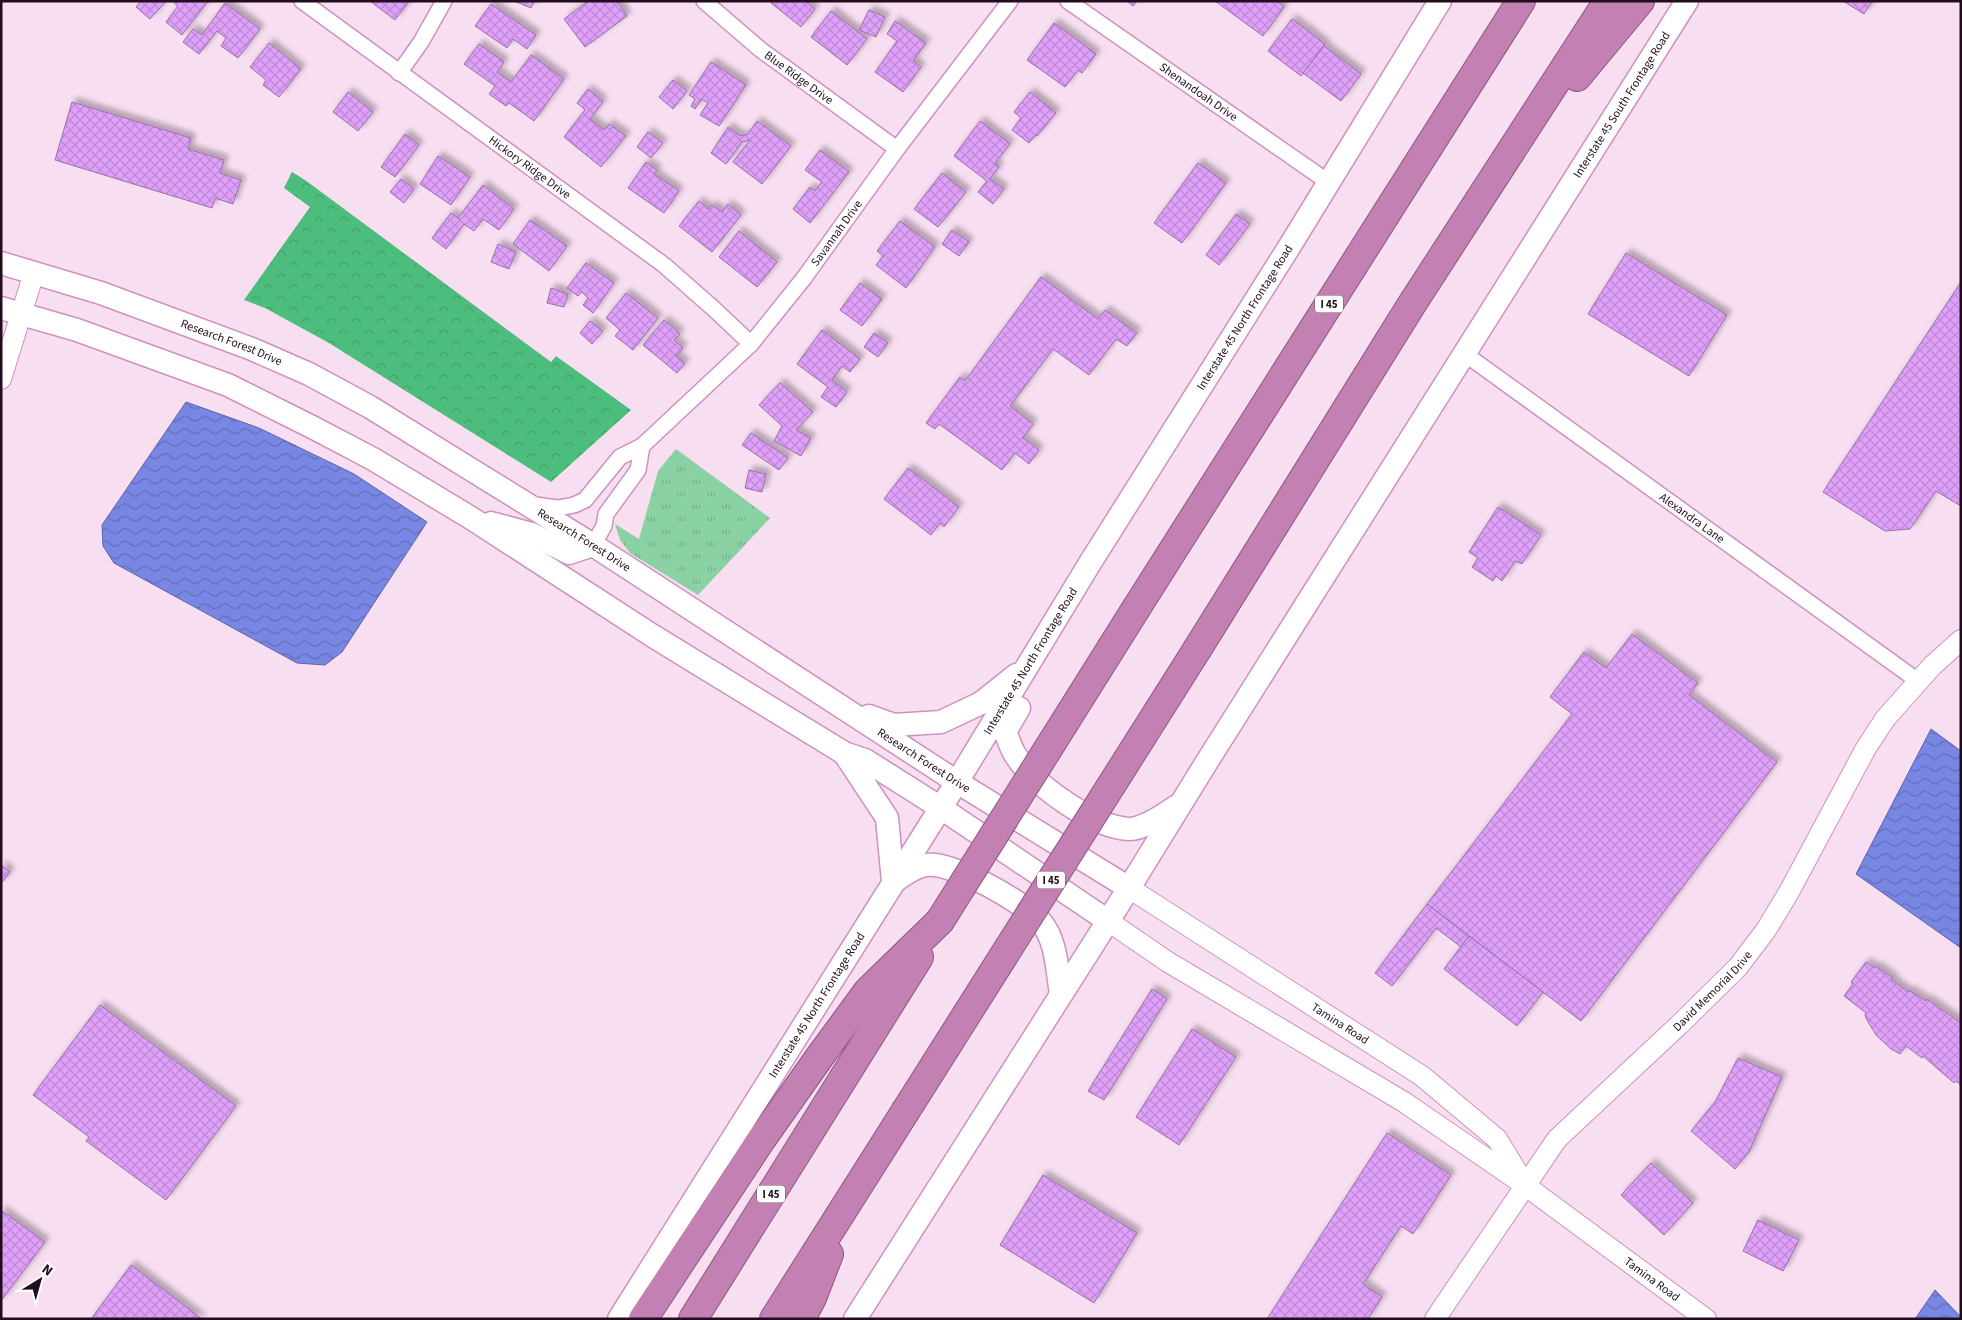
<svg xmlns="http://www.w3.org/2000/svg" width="1962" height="1320" viewBox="0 0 1962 1320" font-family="'Source Sans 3',sans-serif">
<defs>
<pattern id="grass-tufts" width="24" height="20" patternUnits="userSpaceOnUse" patternTransform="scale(1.25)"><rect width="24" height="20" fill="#8ad1a4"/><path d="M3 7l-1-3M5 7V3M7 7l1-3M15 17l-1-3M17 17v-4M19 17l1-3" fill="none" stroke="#77b28d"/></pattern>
<pattern id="forest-crowns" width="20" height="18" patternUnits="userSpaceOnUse" patternTransform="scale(1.25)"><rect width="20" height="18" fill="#4cbd7d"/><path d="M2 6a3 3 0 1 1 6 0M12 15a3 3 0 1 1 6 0" fill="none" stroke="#42a16c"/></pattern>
<pattern id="water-waves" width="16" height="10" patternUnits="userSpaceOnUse" patternTransform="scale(1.25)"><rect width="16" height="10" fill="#7987e4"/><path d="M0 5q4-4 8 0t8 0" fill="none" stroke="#636db8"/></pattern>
<pattern id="building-cross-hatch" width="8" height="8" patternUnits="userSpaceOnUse" patternTransform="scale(1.25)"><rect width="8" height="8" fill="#dfa0fa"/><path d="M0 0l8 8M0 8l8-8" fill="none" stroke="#bf89d6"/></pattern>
<filter id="shadow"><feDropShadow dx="4.5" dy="-4.5" stdDeviation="2.5" flood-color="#0004"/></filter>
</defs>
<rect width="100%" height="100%" fill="#f8def1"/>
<path fill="url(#grass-tufts)" d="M 676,449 L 770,518 L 698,595 L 630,553 L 620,540 L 615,524 L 639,539 L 658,471 Z"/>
<path fill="url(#forest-crowns)" d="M 292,172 L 305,180 L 551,362 L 556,356 L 631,410 L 551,482 L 329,343 L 265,308 L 244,300 L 310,207 L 284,188 Z"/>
<g fill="url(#water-waves)" stroke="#5f62a8">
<path d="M 186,402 L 259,428 L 354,474 L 427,522 L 342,652 L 325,665 L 297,663 L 114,563 L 103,546 L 102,525 Z"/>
<path d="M 1931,729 L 1961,751 L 1961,948 L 1856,874 Z"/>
<path d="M 1935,1290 L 1961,1317 L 1961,1319 L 1915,1319 Z"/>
</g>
<g fill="url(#building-cross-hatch)" stroke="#9870a9" filter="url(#shadow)">
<path d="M 141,1 L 158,2 L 166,1 L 150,19 L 136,7 Z"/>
<path d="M 172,1 L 208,1 L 182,35 L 166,22 L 178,6 Z"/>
<path d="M 370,1 L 409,1 L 395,20 Z"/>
<path d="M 514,1 L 534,1 L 531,8 Z"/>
<path d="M 584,1 L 617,1 L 627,16 L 585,47 L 564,19 L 586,3 Z"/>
<path d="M 772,1 L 805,1 L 815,9 L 801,27 L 771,3 Z"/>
<path d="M 1127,1 L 1137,1 L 1133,6 Z"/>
<path d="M 1215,1 L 1277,1 L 1284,7 L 1263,36 Z"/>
<path d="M 1843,1 L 1872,1 L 1864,14 Z"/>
<path d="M 225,3 L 260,29 L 238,58 L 221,46 L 226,38 L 217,31 L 199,54 L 183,42 L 193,29 L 202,35 Z"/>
<path d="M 491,4 L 536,35 L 527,49 L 513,39 L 507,48 L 475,26 Z"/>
<path d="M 869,10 L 885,17 L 876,37 L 859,30 Z"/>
<path d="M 831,11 L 867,39 L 847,65 L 811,37 Z"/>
<path d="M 1292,19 L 1325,44 L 1301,76 L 1268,51 Z"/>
<path d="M 895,21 L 926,43 L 913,61 L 921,67 L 903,92 L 875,72 L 897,41 L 887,34 Z"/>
<path d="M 1054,23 L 1096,54 L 1082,73 L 1078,70 L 1065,87 L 1027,60 Z"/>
<path d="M 269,43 L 301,69 L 279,97 L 263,85 L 266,80 L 250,67 Z"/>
<path d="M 479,44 L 504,62 L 497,72 L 511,82 L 531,55 L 564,79 L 534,121 L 509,103 L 506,106 L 489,94 L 495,86 L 464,64 Z"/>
<path d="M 1324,46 L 1361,74 L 1341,101 L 1303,73 Z"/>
<path d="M 711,62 L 746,85 L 719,126 L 700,115 L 708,103 L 702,99 L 695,109 L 691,106 L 695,99 L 689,95 Z"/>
<path d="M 673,80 L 687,91 L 673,109 L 659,97 Z"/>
<path d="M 588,89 L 603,102 L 590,119 L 604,130 L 609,124 L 626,136 L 601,167 L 564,137 L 585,110 L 577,103 Z"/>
<path d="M 348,92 L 373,112 L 358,131 L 333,112 Z"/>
<path d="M 1030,92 L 1056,113 L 1037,136 L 1036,135 L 1029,143 L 1012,130 L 1021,118 L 1014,112 Z"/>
<path d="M 72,102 L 191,138 L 188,149 L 224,160 L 220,173 L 241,180 L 233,204 L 215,198 L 212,208 L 55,160 Z"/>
<path d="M 757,121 L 791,146 L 762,184 L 733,162 L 750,140 L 742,142 L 726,164 L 711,153 L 728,127 L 740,136 L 748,134 Z"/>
<path d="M 980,121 L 1010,144 L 995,163 L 999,167 L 990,179 L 1004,189 L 993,204 L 978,192 L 987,181 L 954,156 Z"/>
<path d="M 648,132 L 663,143 L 651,158 L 637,147 Z"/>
<path d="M 405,134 L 419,145 L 395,177 L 381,167 Z"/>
<path d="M 820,150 L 849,172 L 810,223 L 793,209 L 810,187 L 815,191 L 822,182 L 805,170 Z"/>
<path d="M 438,156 L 470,177 L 451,205 L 420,184 Z"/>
<path d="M 646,162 L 657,170 L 654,174 L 679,191 L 664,213 L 628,188 Z"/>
<path d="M 1198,163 L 1226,183 L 1182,243 L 1154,223 Z"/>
<path d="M 942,173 L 966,192 L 938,227 L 914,209 Z"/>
<path d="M 401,179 L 414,189 L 404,203 L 390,192 Z"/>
<path d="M 483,185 L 514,209 L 499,230 L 483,219 L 474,231 L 464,224 L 446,249 L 432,238 L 451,213 L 458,218 Z"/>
<path d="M 699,201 L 708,209 L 712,205 L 722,212 L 728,204 L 741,215 L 712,252 L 679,226 Z"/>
<path d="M 1236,214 L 1250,224 L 1219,265 L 1206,255 Z"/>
<path d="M 530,220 L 567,246 L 549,271 L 513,244 Z"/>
<path d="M 900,221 L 935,247 L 906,288 L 876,265 L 883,256 L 877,251 Z"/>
<path d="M 952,230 L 969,242 L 959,256 L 942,244 Z"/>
<path d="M 739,231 L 777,262 L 757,287 L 719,257 Z"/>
<path d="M 498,244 L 516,252 L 509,269 L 491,262 Z"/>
<path d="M 1626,253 L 1727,315 L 1689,376 L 1588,314 Z"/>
<path d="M 586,263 L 614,283 L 593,313 L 583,305 L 588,298 L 582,292 L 578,296 L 567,288 Z"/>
<path d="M 1041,277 L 1098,319 L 1105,310 L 1137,333 L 1127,346 L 1116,339 L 1089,375 L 1053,349 L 1010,406 L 1033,424 L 1023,438 L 1039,450 L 1029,464 L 1015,453 L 1002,470 L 939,424 L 935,429 L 926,423 L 960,377 L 965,381 Z"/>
<path d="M 1961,282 L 1961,502 L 1959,505 L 1936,491 L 1910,529 L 1885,531 L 1823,492 Z"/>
<path d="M 860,283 L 882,299 L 862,326 L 840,310 Z"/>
<path d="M 551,288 L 568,294 L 564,307 L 547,303 Z"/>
<path d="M 626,293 L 658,318 L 633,350 L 615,336 L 620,330 L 606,318 Z"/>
<path d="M 664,320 L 680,334 L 674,340 L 683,348 L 676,356 L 685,363 L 677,373 L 643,345 Z"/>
<path d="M 590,321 L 603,331 L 592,344 L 580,333 Z"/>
<path d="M 822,330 L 860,359 L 850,372 L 842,366 L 832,380 L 847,392 L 836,407 L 821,397 L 828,387 L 797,364 Z"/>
<path d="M 874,333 L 888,343 L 878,357 L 864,347 Z"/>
<path d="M 780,383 L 813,412 L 796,430 L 811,438 L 801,456 L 774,441 L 782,426 L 759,405 Z"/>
<path d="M 751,433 L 788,458 L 779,470 L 742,445 Z"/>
<path d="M 908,468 L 959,507 L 944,527 L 940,523 L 931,535 L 884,499 Z"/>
<path d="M 749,470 L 766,474 L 762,492 L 745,488 Z"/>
<path d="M 1498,507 L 1541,535 L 1522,564 L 1515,561 L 1502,581 L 1496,576 L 1493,581 L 1472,567 L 1478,558 L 1469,552 Z"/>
<path d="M 1632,634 L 1698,683 L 1689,695 L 1777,762 L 1581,1021 L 1427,904 L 1572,714 L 1550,697 L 1584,652 L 1606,668 Z"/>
<path d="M 1,865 L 10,872 L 1,884 Z"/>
<path d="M 1427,904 L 1469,936 L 1461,947 L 1436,928 L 1392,986 L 1375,973 Z"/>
<path d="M 1469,936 L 1543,992 L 1517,1026 L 1444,969 Z"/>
<path d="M 1866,962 L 1874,968 L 1876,966 L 1893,978 L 1892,980 L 1908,992 L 1909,990 L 1926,1001 L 1927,999 L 1961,1023 L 1961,1085 L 1956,1081 L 1954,1083 L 1923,1056 L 1922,1058 L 1906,1046 L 1900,1054 L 1891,1049 L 1876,1035 L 1867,1020 L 1865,1015 L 1866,1013 L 1844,996 L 1853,984 L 1851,982 Z"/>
<path d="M 1152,989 L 1167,999 L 1104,1100 L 1088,1091 Z"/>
<path d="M 100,1005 L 236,1106 L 166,1200 L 86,1141 L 89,1137 L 33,1095 Z"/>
<path d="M 1192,1029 L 1236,1057 L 1179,1145 L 1136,1117 Z"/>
<path d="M 1738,1058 L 1782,1077 L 1749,1152 L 1735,1169 L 1691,1131 L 1715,1102 Z"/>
<path d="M 1387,1133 L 1451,1175 L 1413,1234 L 1401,1226 L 1363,1284 L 1382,1297 L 1368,1319 L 1267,1319 Z"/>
<path d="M 1651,1163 L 1693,1203 L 1664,1235 L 1621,1195 Z"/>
<path d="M 1043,1175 L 1137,1233 L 1094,1303 L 1000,1245 Z"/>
<path d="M 1,1210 L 45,1242 L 1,1301 Z"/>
<path d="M 1758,1220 L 1799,1240 L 1783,1271 L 1743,1251 Z"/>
<path d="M 131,1265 L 202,1319 L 91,1319 Z"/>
</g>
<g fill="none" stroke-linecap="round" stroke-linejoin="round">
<defs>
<g id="minor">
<path id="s1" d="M 302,1 L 664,265 L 714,309 L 751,344"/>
<path id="s2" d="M 704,1 L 761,50 L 897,149"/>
<path id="s3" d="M 1068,1 L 1328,182"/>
<path d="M 399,73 L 421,42 L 444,1"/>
<path id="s4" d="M 1465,354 L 1918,681"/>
<path id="s5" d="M 535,505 L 558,508 L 574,505 L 585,500 L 620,457 L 642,446 L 751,344 L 804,278 L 897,149 L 1010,1"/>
<path d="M 593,545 L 604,526 L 606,514 L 638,470 L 642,446"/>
</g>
<g id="tertiary">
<path d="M 1,379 L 34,273"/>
<path id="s6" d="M 1129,888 L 1422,1076 L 1497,1139 L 1522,1180"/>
<path id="s7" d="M 1108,921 L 1168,962 L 1404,1102 L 1526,1186 L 1706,1319"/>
<path id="s8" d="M 1435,1319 L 1557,1139 L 1679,1025 L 1738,967 L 1766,930 L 1789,892 L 1866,748 L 1885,719 L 1932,666 L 1961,640"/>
</g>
<g id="secondary">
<path id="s9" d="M 1,263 L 101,293 L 252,349 L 309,374 L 370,407 L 593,545 L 957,782 L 1129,888"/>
<path d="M 1,308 L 77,330 L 228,385 L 314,428 L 373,459 L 471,518 L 653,636 L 844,753 L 865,760 L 941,808 L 1108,921"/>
<path d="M 491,523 L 532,534 L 569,553 L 593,545"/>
<path d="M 1019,708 L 1005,732 C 1009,740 1011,749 1016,756 C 1035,786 1093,827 1129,829 C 1145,829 1165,814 1177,806"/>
<path d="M 869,716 L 894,725 L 941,722 L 981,703 L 1016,675"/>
<path d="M 844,753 L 887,818 L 893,882 C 903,876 914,866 927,865 C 953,862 1024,902 1041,922 C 1057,941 1057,971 1061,994"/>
<path id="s10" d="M 619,1319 L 957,782 L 1090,563 L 1291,244 L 1440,1"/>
<path id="s11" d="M 855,1319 L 1129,888 L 1208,760 L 1687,1"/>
</g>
<g id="motorway">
<path d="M 1577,77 L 1640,1"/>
<path d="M 1137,607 L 1521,1"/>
<path d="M 1198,648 L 1412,304 L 1608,1"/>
<path d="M 643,1319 L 761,1140 L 821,1055 L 868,991 L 940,921"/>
<path d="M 693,1319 L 919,957"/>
<path d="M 774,1319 L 905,1112"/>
<path d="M 801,1319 L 812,1298 L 829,1254"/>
</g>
</defs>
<use href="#minor" stroke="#ce91c0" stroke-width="18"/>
<use href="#tertiary" stroke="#ce91c0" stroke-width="22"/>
<use href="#secondary" stroke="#ce91c0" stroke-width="25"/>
<use href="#motorway" stroke="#8b577e" stroke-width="30"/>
<use href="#minor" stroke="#fff" stroke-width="15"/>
<use href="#tertiary" stroke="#fff" stroke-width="20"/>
<use href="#secondary" stroke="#fff" stroke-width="22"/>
<use href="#motorway" stroke="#c380b3" stroke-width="28"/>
<defs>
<g id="motorway-bridge">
<path d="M 940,921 L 1137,607"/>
<path d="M 905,1112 L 1198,648"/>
</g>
</defs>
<use href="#motorway-bridge" stroke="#8b577e" stroke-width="30" stroke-linecap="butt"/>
<use href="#motorway-bridge" stroke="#c380b3" stroke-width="28"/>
</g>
<g text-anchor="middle" stroke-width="4" stroke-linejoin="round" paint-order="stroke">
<g fill="#fff" stroke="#645561" stroke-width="1">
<rect x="1315" y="295.5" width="28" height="17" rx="4"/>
<rect x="1037" y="871.5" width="28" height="17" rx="4"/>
<rect x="757" y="1185.5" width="28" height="17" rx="4"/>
</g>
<g font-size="11" font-weight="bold" fill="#220c1d">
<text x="1329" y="308">I 45</text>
<text x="1051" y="884">I 45</text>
<text x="771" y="1198">I 45</text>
</g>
<g font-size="12" fill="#220c1d" stroke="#fff">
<text dy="4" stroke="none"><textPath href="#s2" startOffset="122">Blue Ridge Drive</textPath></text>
<text dy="4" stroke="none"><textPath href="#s3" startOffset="159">Shenandoah Drive</textPath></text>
<text dy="4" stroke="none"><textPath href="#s11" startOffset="1436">Interstate 45 South Frontage Road</textPath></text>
<text dy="4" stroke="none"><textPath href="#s1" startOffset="282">Hickory Ridge Drive</textPath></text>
<text dy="4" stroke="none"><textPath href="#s5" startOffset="421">Savannah Drive</textPath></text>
<text dy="4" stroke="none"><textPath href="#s10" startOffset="1181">Interstate 45 North Frontage Road</textPath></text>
<text dy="4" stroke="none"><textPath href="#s9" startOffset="244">Research Forest Drive</textPath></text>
<text dy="4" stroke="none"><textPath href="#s4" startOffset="280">Alexandra Lane</textPath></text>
<text dy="4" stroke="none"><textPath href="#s9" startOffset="649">Research Forest Drive</textPath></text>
<text dy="4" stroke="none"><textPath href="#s10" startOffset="776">Interstate 45 North Frontage Road</textPath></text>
<text dy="4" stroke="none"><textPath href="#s9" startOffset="1054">Research Forest Drive</textPath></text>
<text dy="4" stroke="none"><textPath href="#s8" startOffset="432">David Memorial Drive</textPath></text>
<text dy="4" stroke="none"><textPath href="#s10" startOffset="371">Interstate 45 North Frontage Road</textPath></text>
<text dy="4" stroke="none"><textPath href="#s6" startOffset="251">Tamina Road</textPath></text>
<text dy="4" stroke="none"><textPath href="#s7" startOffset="652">Tamina Road</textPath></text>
</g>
</g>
<rect width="1962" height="1320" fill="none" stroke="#220c1d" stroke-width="5"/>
<g transform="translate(40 1280) rotate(37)" stroke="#ffffff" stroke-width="4" paint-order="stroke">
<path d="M0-4L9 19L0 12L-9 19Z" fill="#220c1d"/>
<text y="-8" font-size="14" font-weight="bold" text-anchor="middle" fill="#220c1d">N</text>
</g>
</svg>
